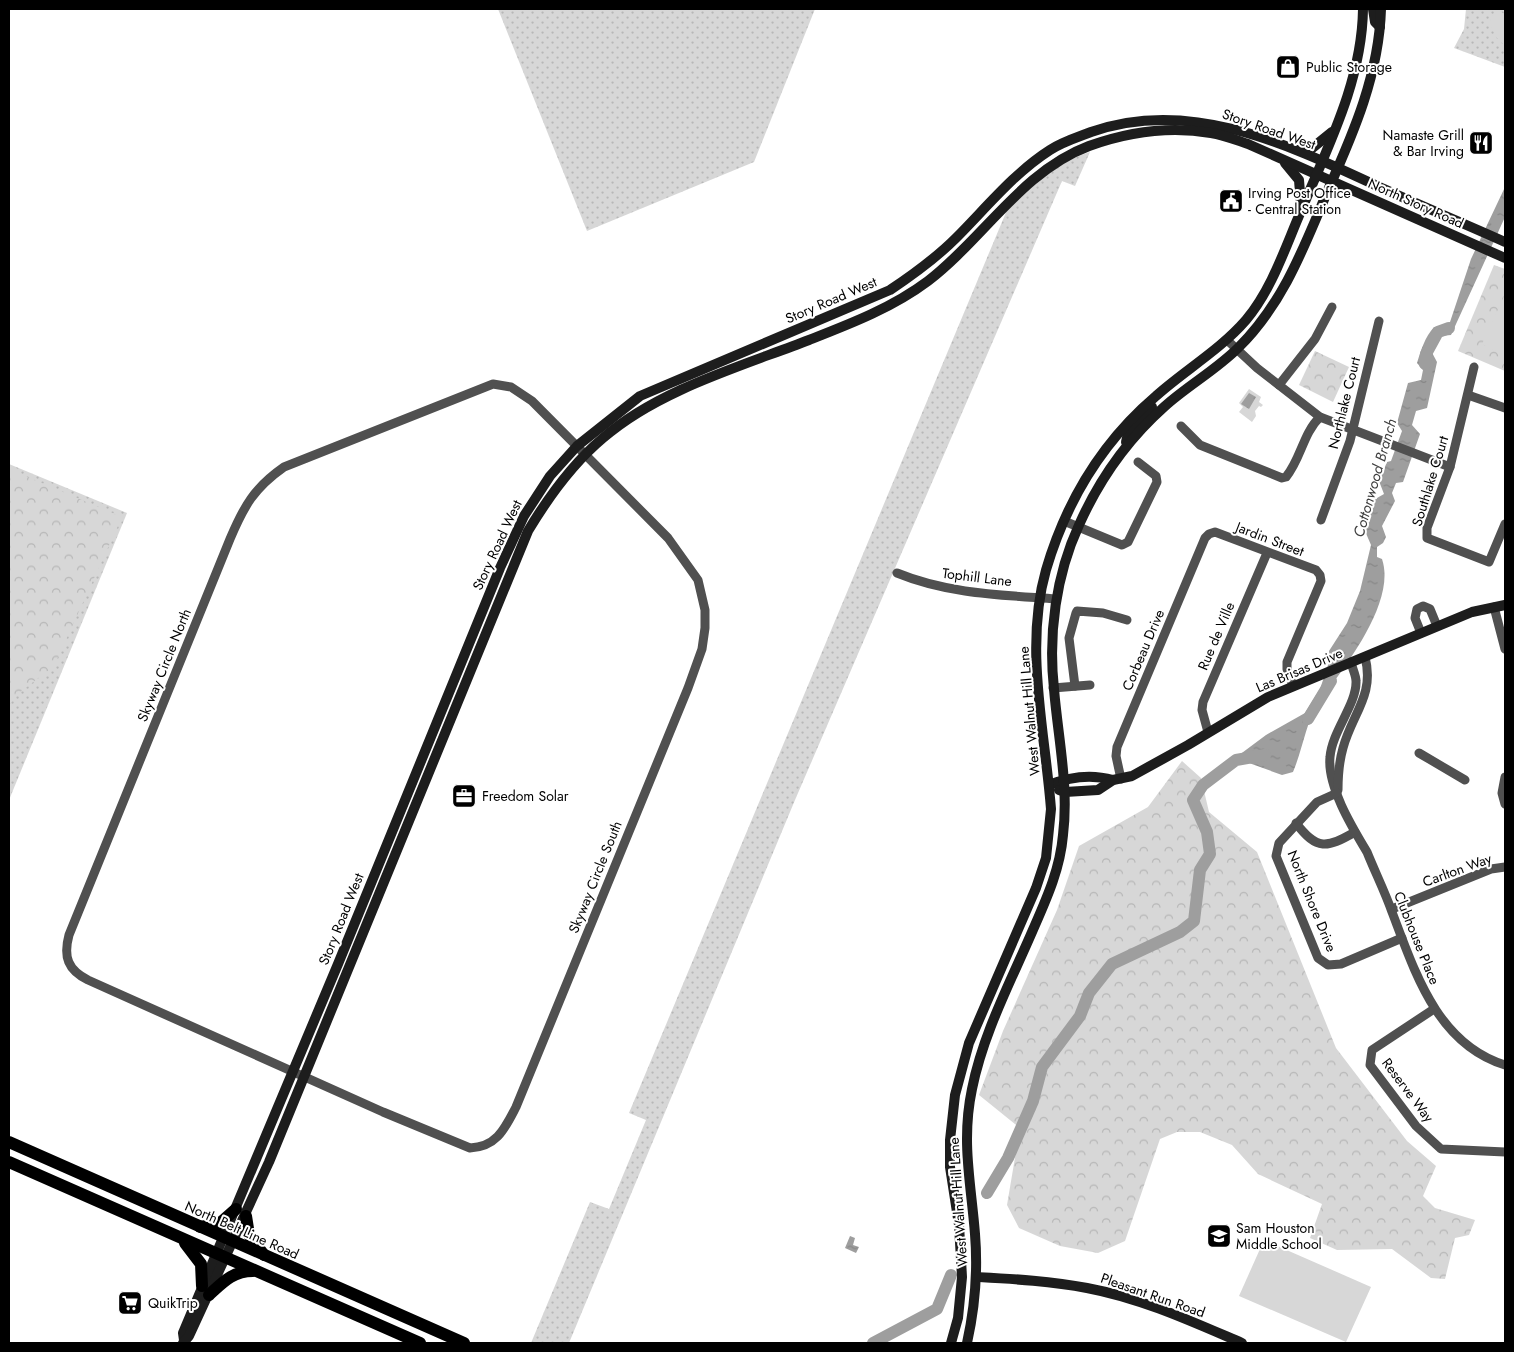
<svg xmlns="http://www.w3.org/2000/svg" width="1514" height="1352" viewBox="0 0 1514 1352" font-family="Jost,sans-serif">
<defs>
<pattern id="grass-dots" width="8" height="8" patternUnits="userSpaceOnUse" patternTransform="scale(1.25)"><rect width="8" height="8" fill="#d7d7d7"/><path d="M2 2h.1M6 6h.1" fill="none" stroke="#b7b7b7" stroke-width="1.8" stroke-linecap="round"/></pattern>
<pattern id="forest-crowns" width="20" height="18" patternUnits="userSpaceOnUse" patternTransform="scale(1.25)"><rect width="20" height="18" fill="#d7d7d7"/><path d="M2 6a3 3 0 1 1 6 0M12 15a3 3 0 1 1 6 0" fill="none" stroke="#b7b7b7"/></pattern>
<pattern id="water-ripples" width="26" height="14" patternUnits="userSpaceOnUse" patternTransform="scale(1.25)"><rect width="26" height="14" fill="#9e9e9e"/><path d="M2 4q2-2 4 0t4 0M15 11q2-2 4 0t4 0" fill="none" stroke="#868686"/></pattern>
</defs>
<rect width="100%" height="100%" fill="#fff"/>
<g fill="url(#grass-dots)">
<path d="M 498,9 L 815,9 L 754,162 L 587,231 Z"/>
<path d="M 1466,9 L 1505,9 L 1505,67 L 1454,48 L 1464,29 Z"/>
<path d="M 1090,152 L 1075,186 L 1062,181 L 795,800 L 569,1343 L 531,1343 L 590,1202 L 609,1209 L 646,1120 L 629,1113 L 1007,210 C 1031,187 1057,162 1090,152 Z"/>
<path d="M 9,464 L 127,513 L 9,800 Z"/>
</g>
<g fill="url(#forest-crowns)">
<path d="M 1494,265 L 1505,269 L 1505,371 L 1458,351 Z"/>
<path d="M 1315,351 L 1349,367 L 1333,402 L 1299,385 Z"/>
<path d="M 9,469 L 122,517 L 54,666 L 15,696 L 9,706 Z"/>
<path d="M 1182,761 L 1201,778 L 1209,812 L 1257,852 L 1336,1048 L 1407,1141 L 1436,1166 L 1423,1196 L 1435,1208 L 1475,1220 L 1469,1235 L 1455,1238 L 1445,1279 L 1431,1278 L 1392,1249 L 1337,1250 L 1310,1238 L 1322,1204 L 1258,1174 L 1232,1145 L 1200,1132 L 1177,1132 L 1160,1139 L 1125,1241 L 1098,1253 L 1060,1246 L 1019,1228 L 1007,1205 L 1020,1128 L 979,1095 L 1003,1031 L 1057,910 L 1079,846 L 1148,807 Z"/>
</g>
<g fill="#d7d7d7">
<path d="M 1500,11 L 1505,15 L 1505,46 L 1496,37 L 1489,22 L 1494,14 Z"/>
<path d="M 1505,294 L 1505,355 L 1482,344 Z"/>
<path d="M 1249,389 L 1261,397 L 1259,402 L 1263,405 L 1261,407 L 1259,406 L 1255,411 L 1256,416 L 1252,422 L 1239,412 L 1243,407 L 1239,403 Z"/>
<path d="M 1264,1240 L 1371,1287 L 1346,1342 L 1239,1296 Z"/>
</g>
<g fill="url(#water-ripples)">
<path d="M 1505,187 L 1505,217 L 1451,335 L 1430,337 L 1429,347 L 1437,362 L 1427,408 L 1416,411 L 1412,425 L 1420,434 L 1403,482 L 1396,483 L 1392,493 L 1395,501 L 1382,526 L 1386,537 L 1383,543 L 1377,547 L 1377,557 L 1382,559 C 1395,597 1355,653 1333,683 C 1329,689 1323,694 1319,700 C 1306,723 1303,748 1293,772 L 1282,775 L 1249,763 L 1251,752 L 1224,776 L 1219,770 L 1266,735 L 1305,713 L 1320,689 L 1330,659 L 1329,651 L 1347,623 L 1360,591 L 1371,545 L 1362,524 L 1370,514 L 1370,502 L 1384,494 L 1379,481 L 1387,462 L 1391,461 L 1402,431 L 1397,423 L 1408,383 L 1421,380 L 1423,370 L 1417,363 C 1421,350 1425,337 1434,327 L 1441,329 L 1450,322 L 1471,259 Z"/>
<path d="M 1249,393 L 1256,397 L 1249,409 L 1241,404 Z"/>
<path d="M 850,1236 L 855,1238 L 853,1245 L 859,1247 L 856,1253 L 845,1248 Z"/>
</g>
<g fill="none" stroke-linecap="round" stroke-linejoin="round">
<g stroke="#9e9e9e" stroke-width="12">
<path d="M 1425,364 L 1426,354 L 1438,332 L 1449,328"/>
<path d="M 1308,719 L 1331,681"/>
<path d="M 987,1193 L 1008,1158 L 1033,1101 L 1042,1067 L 1080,1016 L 1089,993 L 1112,964 L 1180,932 L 1194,921 L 1200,870 L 1210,854 L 1207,832 L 1193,800 L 1203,785 L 1236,760 L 1265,755"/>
<path d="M 873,1343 L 937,1309 L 951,1275"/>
</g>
<g stroke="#505050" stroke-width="9">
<path d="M 1227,340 L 1257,368 L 1320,417 L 1450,467"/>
<path d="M 1474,367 L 1450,467 L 1427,528 L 1427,538 L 1489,562 L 1505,524"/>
<path d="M 493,384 L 511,387 L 532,401 L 668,538 L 698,580 L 705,610 L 705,628 L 702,649 L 688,688 L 516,1107 C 505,1128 497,1147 470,1148 L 383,1112 L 88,980 C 68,970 63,957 69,935 L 230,539 C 244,506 254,488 284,467 Z"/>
<path d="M 1279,385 L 1315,339 L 1332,307"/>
<path d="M 1468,395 L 1505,408"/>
<path d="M 1181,426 L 1200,445 L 1282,478 L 1286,477 C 1301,459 1303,433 1320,417"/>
<path d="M 1321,520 L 1350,441 L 1379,321"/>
<path d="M 1064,521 L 1122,545 L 1128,542 L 1157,482 L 1156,476 L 1138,462"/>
<path d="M 897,573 C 948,594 1002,595 1056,599"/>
<path d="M 1494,607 L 1505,649"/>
<path d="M 1421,633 L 1415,618 L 1417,609 L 1423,606 L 1430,609 L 1437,626"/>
<path d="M 1351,662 C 1352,668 1356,675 1356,681 C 1357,704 1332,731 1330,757 C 1327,786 1352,827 1367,852 C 1375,872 1385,892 1392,912 C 1415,972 1437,1044 1505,1065"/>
<path d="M 1075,686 L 1069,638 L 1076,613 L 1077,611 L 1103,613 L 1127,620"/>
<path d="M 1053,688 L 1090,685"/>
<path d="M 1208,732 L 1202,710 L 1203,702 L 1267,553"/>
<path d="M 1419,753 L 1465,780"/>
<path d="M 1505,777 L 1502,793 L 1505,804"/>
<path d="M 1121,779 L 1116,756 L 1117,747 L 1205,538 L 1209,534 L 1215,532 L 1316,570 L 1320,575 L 1321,581 L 1287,662 L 1287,669 L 1293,686"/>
<path d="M 1338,790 C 1338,776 1339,762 1343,748 C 1352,714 1375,695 1365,657"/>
<path d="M 1337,793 L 1317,802 L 1279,843 L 1276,856 L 1318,958 L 1328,965 L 1341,964 L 1402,938"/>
<path d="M 1296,823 C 1317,851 1327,848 1355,832"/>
<path d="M 1392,909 L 1491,869 L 1505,867"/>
<path d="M 1434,1009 L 1372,1050 L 1370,1065 L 1416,1126 L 1441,1149 L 1505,1152"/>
</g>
<g stroke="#1d1d1d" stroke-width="10">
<path d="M 1373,9 L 1375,22 L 1380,27"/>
<path d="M 1298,150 L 1311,149 L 1332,132"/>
<path d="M 1285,163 L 1299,180 L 1301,205"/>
<path d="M 1126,442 L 1128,433 L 1152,407"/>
<path d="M 1049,785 C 1069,777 1092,774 1113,780"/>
<path d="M 1059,790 L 1065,792 L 1098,790 L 1113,780 L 1132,776 L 1188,745 L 1268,697 L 1472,612 L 1505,605"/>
<path d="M 977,1277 C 1013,1279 1051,1281 1087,1288 C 1141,1298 1193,1322 1242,1343"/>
<path d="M 184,1340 L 183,1333 L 338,964 L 500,568 L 524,516 L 550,476 L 577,446 L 640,396 L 890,290 C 914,274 936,258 956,238 C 986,208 1014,173 1050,150 C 1062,142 1078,137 1091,132 C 1192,96 1293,147 1384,189 C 1424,207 1465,224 1505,242"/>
<path d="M 183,1343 L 189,1336 L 269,1162 L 528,531 C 549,496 572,464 603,438 C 658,390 742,366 809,340 C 850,324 892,308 928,281 C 983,239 1022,171 1089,146 C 1128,132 1170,126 1211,133 C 1224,135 1236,140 1248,144 L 1505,258"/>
<path d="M 951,1343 L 958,1318 L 962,1277 L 959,1225 L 950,1167 L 950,1140 L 955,1095 L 969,1043 L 1036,888 L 1046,858 L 1051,809 C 1045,731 1024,647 1046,570 C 1066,502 1102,442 1156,396 C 1185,370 1220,350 1246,320 C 1272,289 1285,248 1301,211 C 1328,146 1362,81 1363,9"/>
<path d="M 967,1343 C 975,1307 978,1271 975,1234 C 971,1183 961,1141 972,1089 C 983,1034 1010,983 1032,932 C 1046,900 1060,870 1063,835 C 1069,786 1058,738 1054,689 C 1048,634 1056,575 1079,525 C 1099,480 1127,440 1164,407 C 1187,386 1216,370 1238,348 C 1283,304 1304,247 1328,190 C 1354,132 1379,74 1381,9"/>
</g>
<g stroke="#000" stroke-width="12">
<path d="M 9,1142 L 464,1343"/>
<path d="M 9,1162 L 420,1343"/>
<path d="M 246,1216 L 249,1235 L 264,1255"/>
<path d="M 200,1227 L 219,1224 L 236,1209"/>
<path d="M 185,1243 L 201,1264 L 202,1286"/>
<path d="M 209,1295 C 223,1282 233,1271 253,1271"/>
</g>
</g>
<defs>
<symbol id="shop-square" viewBox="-11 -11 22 22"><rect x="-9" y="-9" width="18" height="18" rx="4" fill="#000" stroke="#fff"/><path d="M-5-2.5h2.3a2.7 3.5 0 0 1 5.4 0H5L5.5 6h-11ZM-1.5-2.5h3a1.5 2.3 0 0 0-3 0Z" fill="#fff"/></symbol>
<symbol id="restaurant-square" viewBox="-11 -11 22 22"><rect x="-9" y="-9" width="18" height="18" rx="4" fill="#000" stroke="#fff"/><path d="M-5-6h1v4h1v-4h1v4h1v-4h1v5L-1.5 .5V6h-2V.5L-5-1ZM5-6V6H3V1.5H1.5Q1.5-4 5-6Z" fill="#fff"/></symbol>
<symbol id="civic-square" viewBox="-11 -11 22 22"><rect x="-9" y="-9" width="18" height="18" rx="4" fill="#000" stroke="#fff"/><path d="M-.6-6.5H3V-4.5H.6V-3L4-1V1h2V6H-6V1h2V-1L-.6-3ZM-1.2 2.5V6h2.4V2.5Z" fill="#fff"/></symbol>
<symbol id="office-square" viewBox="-11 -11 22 22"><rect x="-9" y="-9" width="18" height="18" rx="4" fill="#000" stroke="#fff"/><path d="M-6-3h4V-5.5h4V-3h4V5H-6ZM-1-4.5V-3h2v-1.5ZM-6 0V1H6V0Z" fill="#fff"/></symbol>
<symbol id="school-square" viewBox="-11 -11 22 22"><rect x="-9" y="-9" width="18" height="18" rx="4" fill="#000" stroke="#fff"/><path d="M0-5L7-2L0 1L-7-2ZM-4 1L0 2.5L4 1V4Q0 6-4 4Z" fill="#fff"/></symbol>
<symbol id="supermarket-square" viewBox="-11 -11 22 22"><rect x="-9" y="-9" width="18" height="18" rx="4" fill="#000" stroke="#fff"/><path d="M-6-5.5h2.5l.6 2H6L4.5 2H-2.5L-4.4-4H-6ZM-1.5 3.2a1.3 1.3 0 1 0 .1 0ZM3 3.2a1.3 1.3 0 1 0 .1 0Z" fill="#fff"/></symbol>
</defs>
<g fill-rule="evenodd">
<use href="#shop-square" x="1274" y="53" width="28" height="28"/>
<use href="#restaurant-square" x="1467" y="129" width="28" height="28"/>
<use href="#civic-square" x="1217" y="187" width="28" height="28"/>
<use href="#office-square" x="450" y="782" width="28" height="28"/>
<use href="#school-square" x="1205" y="1222" width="28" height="28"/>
<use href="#supermarket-square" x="116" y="1289" width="28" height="28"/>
</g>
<g text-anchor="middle" stroke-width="4" stroke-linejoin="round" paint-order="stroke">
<g font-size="14" fill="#000" stroke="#fff" text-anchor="start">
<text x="1306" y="72">Public Storage</text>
<text x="1464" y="140" text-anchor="end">Namaste Grill<tspan x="1464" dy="16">&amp; Bar Irving</tspan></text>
<text x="1248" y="198">Irving Post Office<tspan x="1248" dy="16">- Central Station</tspan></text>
<text x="482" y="801">Freedom Solar</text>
<text x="1236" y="1233">Sam Houston<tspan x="1236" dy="16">Middle School</tspan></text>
<text x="148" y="1308">QuikTrip</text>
</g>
<g font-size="14" fill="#000" stroke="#fff">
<text transform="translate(1269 129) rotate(19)" y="5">Story Road West</text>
<text transform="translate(1416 203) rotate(24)" y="5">North Story Road</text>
<text transform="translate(831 300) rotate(-23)" y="5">Story Road West</text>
<text transform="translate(1344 403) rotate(-76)" y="5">Northlake Court</text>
<text transform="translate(1430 481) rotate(-73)" y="5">Southlake Court</text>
<text transform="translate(1270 539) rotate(21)" y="5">Jardin Street</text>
<text transform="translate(497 545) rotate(-65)" y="5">Story Road West</text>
<text transform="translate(977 577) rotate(7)" y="5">Tophill Lane</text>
<text transform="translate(1216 636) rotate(-67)" y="5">Rue de Ville</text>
<text transform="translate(1143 650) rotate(-67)" y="5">Corbeau Drive</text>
<text transform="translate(164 665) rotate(-68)" y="5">Skyway Circle North</text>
<text transform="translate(1299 670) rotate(-23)" y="5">Las Brisas Drive</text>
<text transform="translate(1029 711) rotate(-95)" y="5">West Walnut Hill Lane</text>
<text transform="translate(1457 870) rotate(-20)" y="5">Carlton Way</text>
<text transform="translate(595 877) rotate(-68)" y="5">Skyway Circle South</text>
<text transform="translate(1312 901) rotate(68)" y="5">North Shore Drive</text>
<text transform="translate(341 919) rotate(-68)" y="5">Story Road West</text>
<text transform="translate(1417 938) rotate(68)" y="5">Clubhouse Place</text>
<text transform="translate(1408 1090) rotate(53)" y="5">Reserve Way</text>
<text transform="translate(958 1202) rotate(-94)" y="5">West Walnut Hill Lane</text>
<text transform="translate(242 1230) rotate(24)" y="5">North Belt Line Road</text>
<text transform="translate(1153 1295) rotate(19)" y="5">Pleasant Run Road</text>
</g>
<g font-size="15" font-style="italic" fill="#3f3f3f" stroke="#fff">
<text transform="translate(1375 478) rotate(-74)" y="5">Cottonwood Branch</text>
</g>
</g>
<rect width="1514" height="1352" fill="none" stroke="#000000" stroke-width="20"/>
</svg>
